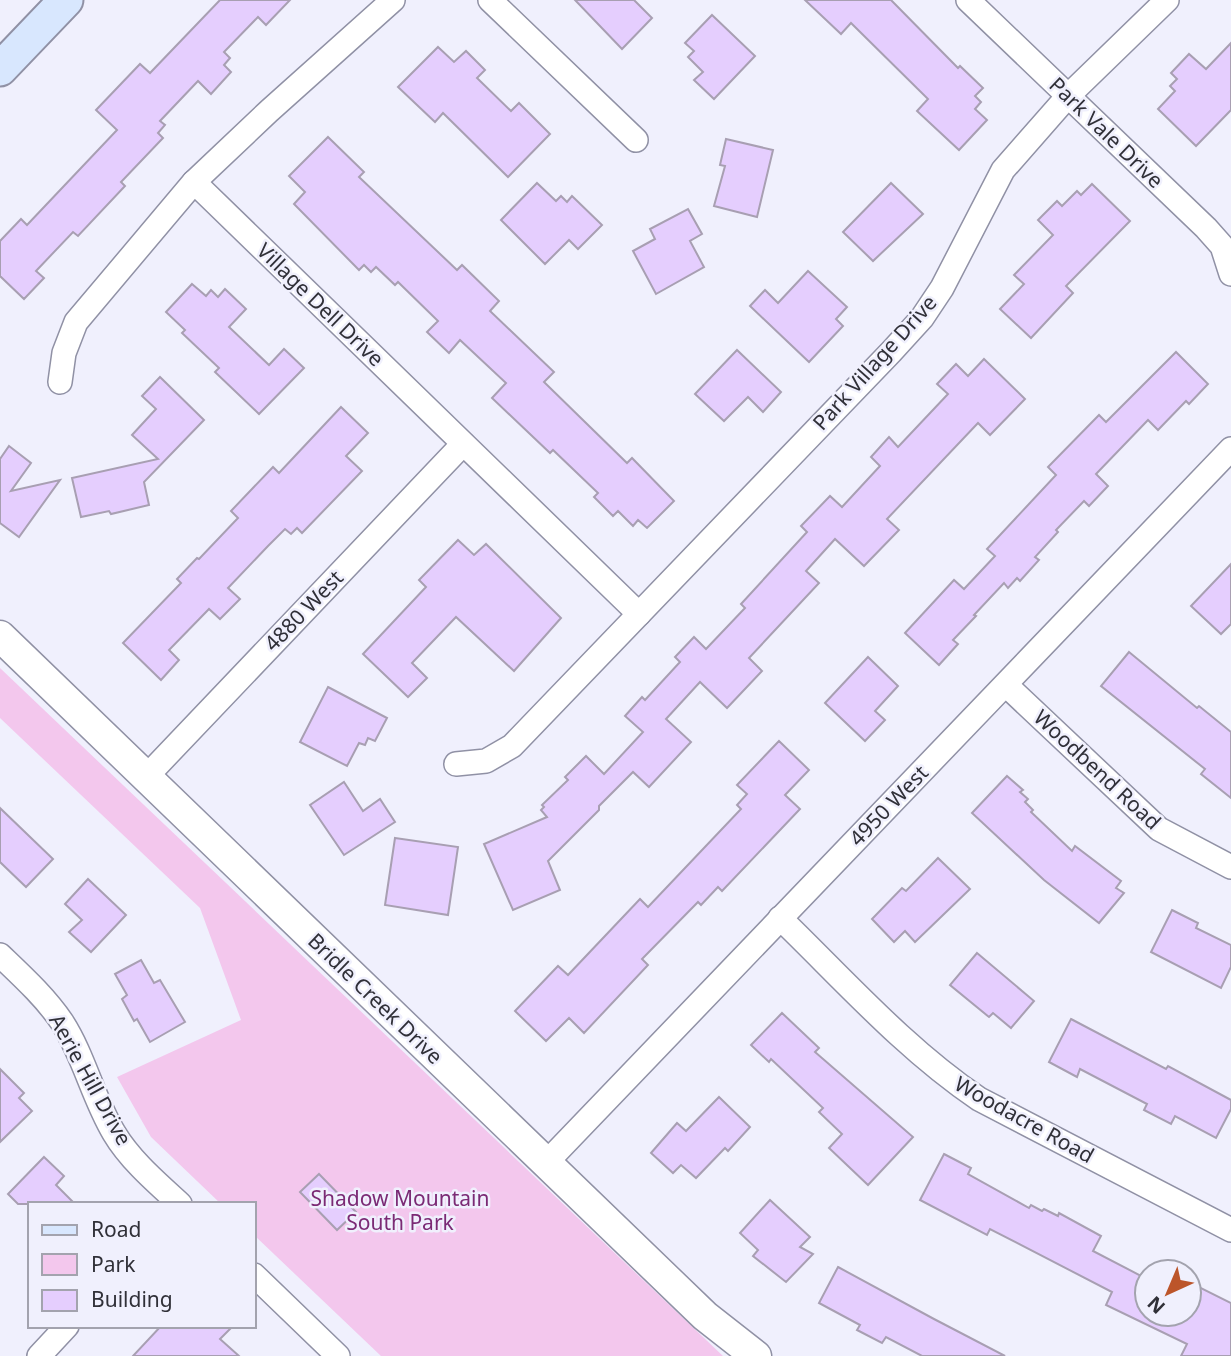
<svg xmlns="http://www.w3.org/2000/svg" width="1231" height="1356" viewBox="0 0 1231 1356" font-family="'Noto Sans',sans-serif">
<rect width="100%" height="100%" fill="#f0f0fd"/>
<path fill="#f3c7ed" d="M 0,668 L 723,1356 L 381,1356 L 254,1235 L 254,1204 L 221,1204 L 151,1137 L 117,1077 L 241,1020 L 200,908 L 0,718 Z"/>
<g fill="#e5cefe" stroke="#a89fb2" stroke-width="2">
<path d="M 220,0 L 290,0 L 266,25 L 258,17 L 224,52 L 230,58 L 224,65 L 231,72 L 211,94 L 198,81 L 160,121 L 165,125 L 158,133 L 163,138 L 121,182 L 125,186 L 78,236 L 73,232 L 36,271 L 44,278 L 24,299 L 0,276 L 0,241 L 21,219 L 27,225 L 117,130 L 96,110 L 140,64 L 150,73 Z"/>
<path d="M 575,0 L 634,0 L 652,18 L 622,49 Z"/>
<path d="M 805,0 L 891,0 L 958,68 L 960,66 L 983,88 L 975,96 L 981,102 L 975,109 L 987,120 L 959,150 L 917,111 L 928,99 L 851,23 L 841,34 Z"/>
<path d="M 712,15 L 755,56 L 714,99 L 694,80 L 703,72 L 688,57 L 694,51 L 685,43 Z"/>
<path d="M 1231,43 L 1231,110 L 1196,146 L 1158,109 L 1175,91 L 1170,86 L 1177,79 L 1171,73 L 1189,54 L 1206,69 Z"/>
<path d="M 438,47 L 454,62 L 466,51 L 485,70 L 477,78 L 511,111 L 519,103 L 550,134 L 508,177 L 443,113 L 435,122 L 398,87 Z"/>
<path d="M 328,137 L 364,172 L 359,177 L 457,270 L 462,265 L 499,301 L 490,311 L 554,372 L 544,382 L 627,463 L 632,458 L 674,501 L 647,528 L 638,520 L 633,526 L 618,511 L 613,516 L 594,497 L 598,493 L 553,450 L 550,453 L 492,398 L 506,383 L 460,340 L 449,353 L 427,332 L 438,321 L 398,282 L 395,285 L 376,267 L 371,272 L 364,265 L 359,270 L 294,204 L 305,192 L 289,176 Z"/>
<path d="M 726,139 L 773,150 L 757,217 L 714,206 L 725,166 L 720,165 Z"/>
<path d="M 537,183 L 556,201 L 561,196 L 567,202 L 572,196 L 602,225 L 578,249 L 569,240 L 545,264 L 501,220 Z"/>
<path d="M 891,183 L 923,214 L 873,261 L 843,232 Z"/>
<path d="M 1092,184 L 1130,221 L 1066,286 L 1073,293 L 1031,338 L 1000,309 L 1024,284 L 1014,275 L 1053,235 L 1038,220 L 1057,201 L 1062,206 L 1077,191 L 1081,195 Z"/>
<path d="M 688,209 L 702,234 L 690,241 L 704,267 L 656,294 L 633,251 L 655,239 L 650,229 Z"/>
<path d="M 808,271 L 847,307 L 836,319 L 843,326 L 809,362 L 750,306 L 765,290 L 778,303 Z"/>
<path d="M 192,284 L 206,296 L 211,290 L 218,297 L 225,289 L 246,309 L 229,327 L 269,365 L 284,349 L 304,368 L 259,414 L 215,372 L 219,368 L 182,333 L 185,330 L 166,312 Z"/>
<path d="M 737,350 L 781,392 L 763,412 L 748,397 L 724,421 L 695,394 Z"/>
<path d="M 1176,352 L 1208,384 L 1189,404 L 1186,401 L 1158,430 L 1148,420 L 1096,474 L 1108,486 L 1089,506 L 1084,501 L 1056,530 L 1058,532 L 1035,557 L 1039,560 L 1020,581 L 1017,578 L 1008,588 L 1004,583 L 974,615 L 976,616 L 953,640 L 958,644 L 939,665 L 905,633 L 954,580 L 964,589 L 995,556 L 987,549 L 1056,475 L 1048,467 L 1099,415 L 1106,422 Z"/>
<path d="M 984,359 L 1025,399 L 990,435 L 978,423 L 887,519 L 899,530 L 864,566 L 835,539 L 806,571 L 819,583 L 749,658 L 762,671 L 727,708 L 700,682 L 666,719 L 691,742 L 649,787 L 633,772 L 599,806 L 599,810 L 548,861 L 560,890 L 513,910 L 484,844 L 547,817 L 541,810 L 544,807 L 542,805 L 568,780 L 565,777 L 586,756 L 604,774 L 643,732 L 625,716 L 642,697 L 645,700 L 680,662 L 675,657 L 694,637 L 706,649 L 745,608 L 741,604 L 807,532 L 801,526 L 830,496 L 842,507 L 880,466 L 871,457 L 889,437 L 898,447 L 948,394 L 937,384 L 956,364 L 968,376 Z"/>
<path d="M 160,377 L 204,420 L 144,482 L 149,505 L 111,514 L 109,511 L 81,517 L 72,478 L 158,459 L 132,435 L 156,409 L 142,396 Z"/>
<path d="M 341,407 L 368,433 L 346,456 L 362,471 L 302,533 L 297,528 L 291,534 L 285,529 L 268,546 L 228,588 L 240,599 L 220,619 L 209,609 L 169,650 L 179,660 L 161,680 L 123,643 L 181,583 L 177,579 L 197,558 L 199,559 L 238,518 L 231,511 L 273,467 L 279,473 Z"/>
<path d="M 9,446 L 31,463 L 11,491 L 60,480 L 19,537 L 0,523 L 0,459 Z"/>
<path d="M 458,540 L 474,555 L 486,544 L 561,618 L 514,671 L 456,617 L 412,663 L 427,678 L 408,697 L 363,654 L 426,587 L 419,580 Z"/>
<path d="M 1231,564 L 1231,624 L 1221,634 L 1191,606 Z"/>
<path d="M 1129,652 L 1197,708 L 1199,706 L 1231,732 L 1231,798 L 1201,774 L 1205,769 L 1101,686 Z"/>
<path d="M 868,657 L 898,686 L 875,711 L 885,720 L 865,741 L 825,703 Z"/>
<path d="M 328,687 L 387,718 L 375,741 L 368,738 L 365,745 L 359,743 L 347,766 L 300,742 Z"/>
<path d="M 779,741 L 809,770 L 785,795 L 800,809 L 722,891 L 718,887 L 701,905 L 698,902 L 642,959 L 648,965 L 584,1033 L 569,1018 L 546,1041 L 515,1011 L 558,966 L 568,975 L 640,899 L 648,907 L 741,809 L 737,805 L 747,794 L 737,785 Z"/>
<path d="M 1007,776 L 1023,790 L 1020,792 L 1028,799 L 1025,802 L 1033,810 L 1031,812 L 1072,851 L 1075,846 L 1121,881 L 1116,888 L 1124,893 L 1099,923 L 1044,880 L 972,813 Z"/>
<path d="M 344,782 L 363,811 L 380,799 L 395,822 L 344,855 L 310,805 Z"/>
<path d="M 0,808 L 53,859 L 26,887 L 0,862 Z"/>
<path d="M 395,838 L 458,847 L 448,915 L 385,905 Z"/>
<path d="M 938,858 L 970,889 L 915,942 L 905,931 L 894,942 L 872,919 L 902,888 L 906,891 Z"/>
<path d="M 88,879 L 126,915 L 91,952 L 69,932 L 82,920 L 65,904 Z"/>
<path d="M 1172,910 L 1198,923 L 1196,928 L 1231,945 L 1231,967 L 1221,988 L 1151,952 Z"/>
<path d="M 977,953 L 1034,1001 L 1011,1028 L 993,1013 L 989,1017 L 950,985 Z"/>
<path d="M 141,960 L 154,983 L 160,980 L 185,1022 L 150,1042 L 137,1019 L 134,1021 L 122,999 L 127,995 L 115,974 Z"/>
<path d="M 782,1013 L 819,1048 L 815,1052 L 913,1137 L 868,1185 L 829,1148 L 842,1134 L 819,1112 L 823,1108 L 771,1059 L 769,1062 L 751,1045 Z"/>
<path d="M 1071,1019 L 1166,1069 L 1168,1066 L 1231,1100 L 1231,1109 L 1216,1138 L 1175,1116 L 1171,1124 L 1144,1110 L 1147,1104 L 1080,1069 L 1077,1077 L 1049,1062 Z"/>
<path d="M 0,1069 L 24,1093 L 19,1098 L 32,1111 L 0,1142 Z"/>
<path d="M 719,1097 L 750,1127 L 728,1151 L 725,1148 L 696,1178 L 681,1165 L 673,1173 L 651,1153 L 677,1123 L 686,1131 Z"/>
<path d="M 944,1154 L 971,1168 L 968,1174 L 1029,1208 L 1031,1205 L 1042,1211 L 1044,1209 L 1058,1216 L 1059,1213 L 1101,1236 L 1093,1251 L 1147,1279 L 1147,1314 L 1189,1314 L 1189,1282 L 1231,1303 L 1231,1356 L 1181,1356 L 1187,1344 L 1106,1305 L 1112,1292 L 990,1229 L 987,1235 L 920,1200 Z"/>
<path d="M 44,1157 L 64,1176 L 56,1185 L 75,1204 L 18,1204 L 8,1194 Z"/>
<path d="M 319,1174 L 356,1212 L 337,1230 L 300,1192 Z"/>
<path d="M 770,1200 L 810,1237 L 800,1247 L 813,1254 L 786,1282 L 753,1256 L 758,1250 L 740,1233 Z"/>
<path d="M 838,1267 L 934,1319 L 1005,1356 L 922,1356 L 886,1337 L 882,1343 L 857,1330 L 860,1325 L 819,1303 Z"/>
<path d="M 161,1326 L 233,1326 L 220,1339 L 239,1356 L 133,1356 Z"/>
</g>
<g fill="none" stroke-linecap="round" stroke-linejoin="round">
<defs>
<g id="minor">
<path d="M 490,0 L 636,140"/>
<path d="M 968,0 L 1206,228 L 1222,246 L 1231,274"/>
<path d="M 194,182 L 639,614"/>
<path d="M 60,382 L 64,353 L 76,322 L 194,182 L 269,111 L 393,0"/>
<path d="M 1006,685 L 1159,829 L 1231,867"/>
<path d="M 456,764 L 486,761 L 512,746 L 891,352 L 922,318 L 942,288 L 1003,170 L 1068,96 L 1167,0"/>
<path d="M 146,777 L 463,444"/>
<path d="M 780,918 C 844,980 905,1049 979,1099 L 1231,1230"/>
<path d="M 0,955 C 22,976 45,997 62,1022 C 84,1056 93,1098 114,1133 C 130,1160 157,1183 180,1204"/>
<path d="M 546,1163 L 1231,449"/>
<path d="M 254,1275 L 338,1356"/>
<path d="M 39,1356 L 67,1326"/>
</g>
<path id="tertiary" d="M 0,636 L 705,1316 L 756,1356"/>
<path id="secondary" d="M 0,69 L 66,0"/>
</defs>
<use href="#minor" stroke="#9091a5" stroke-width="26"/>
<use href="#tertiary" stroke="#9091a5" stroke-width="33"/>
<use href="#secondary" stroke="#9091a5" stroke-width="37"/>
<use href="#minor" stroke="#fff" stroke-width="23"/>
<use href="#tertiary" stroke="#fff" stroke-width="30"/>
<use href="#secondary" stroke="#d8e7fe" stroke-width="33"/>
</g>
<g text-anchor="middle" stroke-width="5" stroke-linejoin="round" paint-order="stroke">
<g font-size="21" fill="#303038" stroke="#f0f0fd">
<text transform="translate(1106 133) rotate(44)" y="7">Park Vale Drive</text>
<text transform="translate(320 305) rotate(44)" y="7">Village Dell Drive</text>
<text transform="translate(875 363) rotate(-48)" y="7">Park Village Drive</text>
<text transform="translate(304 611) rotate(-46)" y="7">4880 West</text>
<text transform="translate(1097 770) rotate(43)" y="7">Woodbend Road</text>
<text transform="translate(889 806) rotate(-46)" y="7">4950 West</text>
<text transform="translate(375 999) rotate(44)" y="7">Bridle Creek Drive</text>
<text transform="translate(90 1080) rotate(61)" y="7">Aerie Hill Drive</text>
<text transform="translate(1024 1120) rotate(29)" y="7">Woodacre Road</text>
</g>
<g font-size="21" fill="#7b2a75" stroke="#f0f0fd">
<text x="400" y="1206">Shadow Mountain<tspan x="400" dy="24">South Park</tspan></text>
</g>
</g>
<rect x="28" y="1202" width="228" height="126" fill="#f0f0fd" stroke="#a3a3ae" stroke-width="2"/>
<rect x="42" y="1225" width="35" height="10" fill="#d8e7fe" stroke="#a3a3ae" stroke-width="2"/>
<text x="91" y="1237" font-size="21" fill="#303038">Road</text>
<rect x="42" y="1254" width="35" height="21" fill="#f3c7ed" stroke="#a3a3ae" stroke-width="2"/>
<text x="91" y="1272" font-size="21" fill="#303038">Park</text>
<rect x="42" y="1290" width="35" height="21" fill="#e5cefe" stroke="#a3a3ae" stroke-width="2"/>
<text x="91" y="1307" font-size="21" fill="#303038">Building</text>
<g transform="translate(1168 1293) rotate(224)"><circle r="33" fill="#f0f0fd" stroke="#a3a3ae" stroke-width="2"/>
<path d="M0-5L12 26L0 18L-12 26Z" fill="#bc552a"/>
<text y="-10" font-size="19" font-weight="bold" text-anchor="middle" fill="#303038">N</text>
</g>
</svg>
